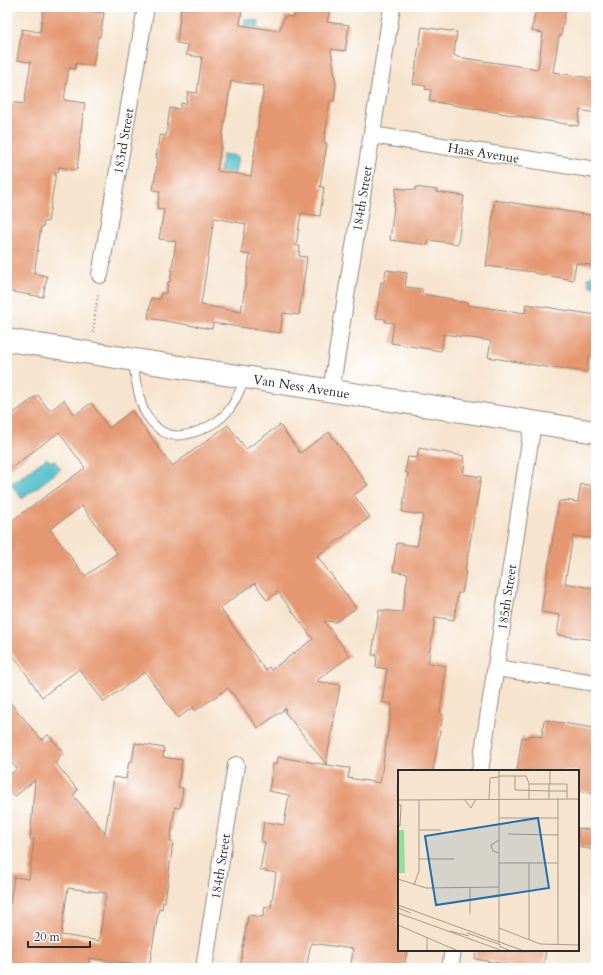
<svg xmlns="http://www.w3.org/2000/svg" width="603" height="975" viewBox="0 0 603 975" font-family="Cardo,serif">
<rect width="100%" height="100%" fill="#fff"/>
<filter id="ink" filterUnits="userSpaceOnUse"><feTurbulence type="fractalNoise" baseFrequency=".025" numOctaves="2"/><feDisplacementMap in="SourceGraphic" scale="8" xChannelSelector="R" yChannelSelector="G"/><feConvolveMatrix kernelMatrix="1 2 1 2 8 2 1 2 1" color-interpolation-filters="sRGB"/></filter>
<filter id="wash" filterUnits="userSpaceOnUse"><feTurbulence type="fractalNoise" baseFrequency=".012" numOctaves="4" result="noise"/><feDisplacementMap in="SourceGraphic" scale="16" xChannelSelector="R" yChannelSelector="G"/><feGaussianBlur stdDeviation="0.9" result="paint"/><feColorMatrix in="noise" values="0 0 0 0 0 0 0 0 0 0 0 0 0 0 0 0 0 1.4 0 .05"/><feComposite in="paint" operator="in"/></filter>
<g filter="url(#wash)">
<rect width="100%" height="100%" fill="#f6e4ce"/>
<g fill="#52c0ca" stroke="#3e767a">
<path d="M 245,19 L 259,21 L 254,55 L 241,43 Z"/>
<path d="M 223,154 L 238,156 L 232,190 L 219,178 Z"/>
<path d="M 596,274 L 596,288 L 589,285 L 588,278 L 592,275 Z"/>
<path d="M 47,458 L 50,462 L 54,460 L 61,469 L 22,499 L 11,484 Z"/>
</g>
<g id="blocks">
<g fill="#e49770" fill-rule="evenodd">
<path d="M 44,7 L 87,7 L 86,11 L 104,13 L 100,37 L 98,37 L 93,66 L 76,63 L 75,69 L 69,68 L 64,100 L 85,103 L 79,145 L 80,145 L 77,170 L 59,167 L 58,172 L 56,172 L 48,222 L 44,221 L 43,227 L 41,227 L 34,274 L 47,276 L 43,297 L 7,291 L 7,195 L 11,167 L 7,167 L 7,122 L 10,102 L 24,104 L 31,62 L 17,60 L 22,29 L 40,32 Z"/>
<path d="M 181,7 L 233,7 L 242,8 L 240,25 L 279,31 L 285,16 L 294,17 L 296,7 L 330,7 L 327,22 L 349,25 L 345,51 L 331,49 L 336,85 L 334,101 L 330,101 L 324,143 L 327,143 L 320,187 L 324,187 L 320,216 L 301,213 L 296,246 L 300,246 L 299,256 L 307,257 L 299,315 L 283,313 L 280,333 L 213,323 L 212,329 L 148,318 L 151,298 L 160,299 L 161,293 L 166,293 L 168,282 L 170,282 L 176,241 L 159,239 L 164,210 L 157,209 L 160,191 L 153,190 L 158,158 L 156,158 L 159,139 L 161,135 L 166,136 L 170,108 L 180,109 L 181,103 L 186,104 L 188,92 L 197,93 L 202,57 L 186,55 L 188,45 L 177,43 ZM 231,81 L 264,86 L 251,176 L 217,171 ZM 214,218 L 246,224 L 241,253 L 250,255 L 241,312 L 201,305 Z"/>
<path d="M 536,7 L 566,7 L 561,36 L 559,36 L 553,72 L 596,79 L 596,113 L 580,110 L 578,126 L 429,101 L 431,90 L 425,89 L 426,86 L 413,84 L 422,27 L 457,32 L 454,55 L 457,57 L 538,69 L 543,33 L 532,31 Z"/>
<path d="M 416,187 L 437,190 L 436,192 L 464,196 L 458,244 L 429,240 L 428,245 L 390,240 L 396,188 L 415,190 Z"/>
<path d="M 495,200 L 596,216 L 596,266 L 576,263 L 573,280 L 534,273 L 534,272 L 486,266 Z"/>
<path d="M 386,270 L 407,273 L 405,287 L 422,289 L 422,294 L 452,299 L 452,300 L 468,303 L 467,305 L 525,313 L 526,304 L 596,315 L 596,357 L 589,356 L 587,372 L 558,368 L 558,369 L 488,357 L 491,341 L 444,334 L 441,351 L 391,343 L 394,323 L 385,322 L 386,319 L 376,318 L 381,282 L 384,282 Z"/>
<path d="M 38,395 L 50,411 L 64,400 L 75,415 L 91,403 L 109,428 L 132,411 L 172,466 L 228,425 L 246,449 L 280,425 L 300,453 L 329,432 L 368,485 L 354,495 L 370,517 L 317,556 L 356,608 L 336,622 L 324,621 L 350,656 L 316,681 L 340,685 L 326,764 L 285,712 L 286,708 L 258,728 L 228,688 L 195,711 L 193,707 L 178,718 L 145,672 L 104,702 L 79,669 L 42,697 L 7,646 L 7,524 L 85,468 L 59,432 L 7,471 L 7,418 ZM 82,506 L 117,553 L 85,576 L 50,529 ZM 255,583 L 267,600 L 278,592 L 313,639 L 271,670 L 269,667 L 265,670 L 220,608 Z"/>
<path d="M 419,448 L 464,456 L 463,461 L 465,462 L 463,474 L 481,477 L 465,572 L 466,572 L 462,593 L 458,593 L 454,620 L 435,617 L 428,663 L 446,666 L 440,714 L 443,714 L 433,771 L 399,771 L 399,950 L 407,951 L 404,968 L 373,968 L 351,965 L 353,949 L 311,943 L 306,968 L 240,968 L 248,915 L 263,917 L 265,907 L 271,908 L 276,873 L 260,870 L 265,842 L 261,842 L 264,822 L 284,825 L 289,795 L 269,791 L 273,764 L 277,764 L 278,757 L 347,768 L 350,768 L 348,778 L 380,783 L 392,704 L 382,702 L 387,669 L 376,667 L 377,655 L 372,655 L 379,610 L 402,612 L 408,574 L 393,571 L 397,543 L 417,546 L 423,515 L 402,512 L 408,473 L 405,472 L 408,457 L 417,458 Z"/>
<path d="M 581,484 L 596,486 L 596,527 L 594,539 L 573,536 L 565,583 L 596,589 L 596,640 L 557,635 L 560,615 L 541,612 L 559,501 L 564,501 L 564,500 L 578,502 Z"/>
<path d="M 7,699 L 42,740 L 48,735 L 64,753 L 58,758 L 59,760 L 55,763 L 78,790 L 73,795 L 105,833 L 114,777 L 126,779 L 129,761 L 132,762 L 135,743 L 164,748 L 163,757 L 182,760 L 178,787 L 183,788 L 180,808 L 175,807 L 170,842 L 173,842 L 165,902 L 163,901 L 162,909 L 159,908 L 149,967 L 89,958 L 88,968 L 7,968 L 7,904 L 10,904 L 14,877 L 29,879 L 34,839 L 30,839 L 35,780 L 14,797 L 7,789 L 7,777 L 17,769 L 7,757 ZM 68,888 L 106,893 L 99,941 L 61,935 Z"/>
<path d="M 544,720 L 594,728 L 592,745 L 596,746 L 596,794 L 578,791 L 578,771 L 517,771 L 522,737 L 528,738 L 529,735 L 542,737 Z"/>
<path d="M 578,828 L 596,831 L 596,850 L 578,847 Z"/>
<path d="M 476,950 L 546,950 L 543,968 L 509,968 L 510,965 L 475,959 Z"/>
</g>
</g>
</g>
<g filter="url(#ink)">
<use href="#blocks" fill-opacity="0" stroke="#90887c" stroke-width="1"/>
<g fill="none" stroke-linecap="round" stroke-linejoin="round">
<defs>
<path id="service" d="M 132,360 C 136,376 138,403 147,416 C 152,423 160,432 168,434 C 186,440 217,425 228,411 C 236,402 240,389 245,379"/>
<g id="minor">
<path id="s1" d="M 372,135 L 596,170"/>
<path id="s2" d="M 100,275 L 146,7"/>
<path id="s3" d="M 331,391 L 392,7"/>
<path d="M 496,668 L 596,683"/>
<path id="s4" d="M 480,771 L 533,422"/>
<path id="s5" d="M 204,968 L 236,765"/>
<path d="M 450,968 L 453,950"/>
</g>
<g id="secondary">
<path id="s6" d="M 7,340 L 596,432"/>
</g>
</defs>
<use href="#service" stroke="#90887c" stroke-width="10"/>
<use href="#minor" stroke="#90887c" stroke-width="18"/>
<use href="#secondary" stroke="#90887c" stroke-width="24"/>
<path stroke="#90887c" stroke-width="2.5" stroke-dasharray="1 3" stroke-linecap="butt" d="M 93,332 L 98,293"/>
<use href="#service" stroke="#fff" stroke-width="8"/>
<use href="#minor" stroke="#fff" stroke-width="16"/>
<use href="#secondary" stroke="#fff" stroke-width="22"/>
</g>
</g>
<g text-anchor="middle" stroke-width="3" stroke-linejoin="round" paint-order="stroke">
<g font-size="13" fill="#2b2b2b" stroke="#fff">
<text dy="5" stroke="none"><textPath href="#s2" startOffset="136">183rd Street</textPath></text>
<text dy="5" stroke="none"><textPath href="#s1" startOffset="113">Haas Avenue</textPath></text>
<text dy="5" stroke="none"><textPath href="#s3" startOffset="195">184th Street</textPath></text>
<text dy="5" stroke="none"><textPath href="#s6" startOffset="298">Van Ness Avenue</textPath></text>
<text dy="5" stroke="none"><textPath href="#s4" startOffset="176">185th Street</textPath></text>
<text dy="5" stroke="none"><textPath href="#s5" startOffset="103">184th Street</textPath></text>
</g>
</g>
<g transform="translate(398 770)">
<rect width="181" height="181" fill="#f6e4ce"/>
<path d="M 0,60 L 6,60 L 7,103 L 0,103 Z" fill="#92de9b"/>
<path fill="none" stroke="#a59a8d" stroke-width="1" d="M 101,0 L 101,173M 101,6 L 128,6 L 131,13 L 131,29M 117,6 L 117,20 L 151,21 L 151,29M 131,14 L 169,14 L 169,29M 151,14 L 151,21 L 169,21M 152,14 L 152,0M 91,29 L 92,8 L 101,7M 0,30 L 181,29M 67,30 L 73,38 L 78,29M 0,35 L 3,35 L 2,56 L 0,56M 101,48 L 160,48M 21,60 L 43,60M 110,64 L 160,65M 101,70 L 93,75 L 95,81 L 101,83M 21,89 L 56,89M 101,93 L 160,93M 131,93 L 131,170M 0,109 L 28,118 L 101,117M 16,115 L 21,101 L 21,30M 72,117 L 72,144M 0,135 L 126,181M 0,138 L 13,143M 0,143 L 105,181M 0,155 L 60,181M 101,158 L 142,174 L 181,175M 52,161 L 71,166M 69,163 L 103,175M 29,167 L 29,181M 160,175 L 160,29M 101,176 L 113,181"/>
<path fill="#1f6fb2" fill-opacity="0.15" stroke="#1f6fb2" stroke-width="2" d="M 140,48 L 151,118 L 38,135 L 27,66 Z"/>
<rect width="181" height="181" fill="none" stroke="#2b2b2b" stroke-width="2"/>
</g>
<rect width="603" height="975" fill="none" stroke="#fff" stroke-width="24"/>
<path d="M28 941v6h62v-6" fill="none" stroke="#2b2b2b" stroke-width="2"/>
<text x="34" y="941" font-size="12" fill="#2b2b2b" stroke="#ffffff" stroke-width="3" paint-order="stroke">20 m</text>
</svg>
